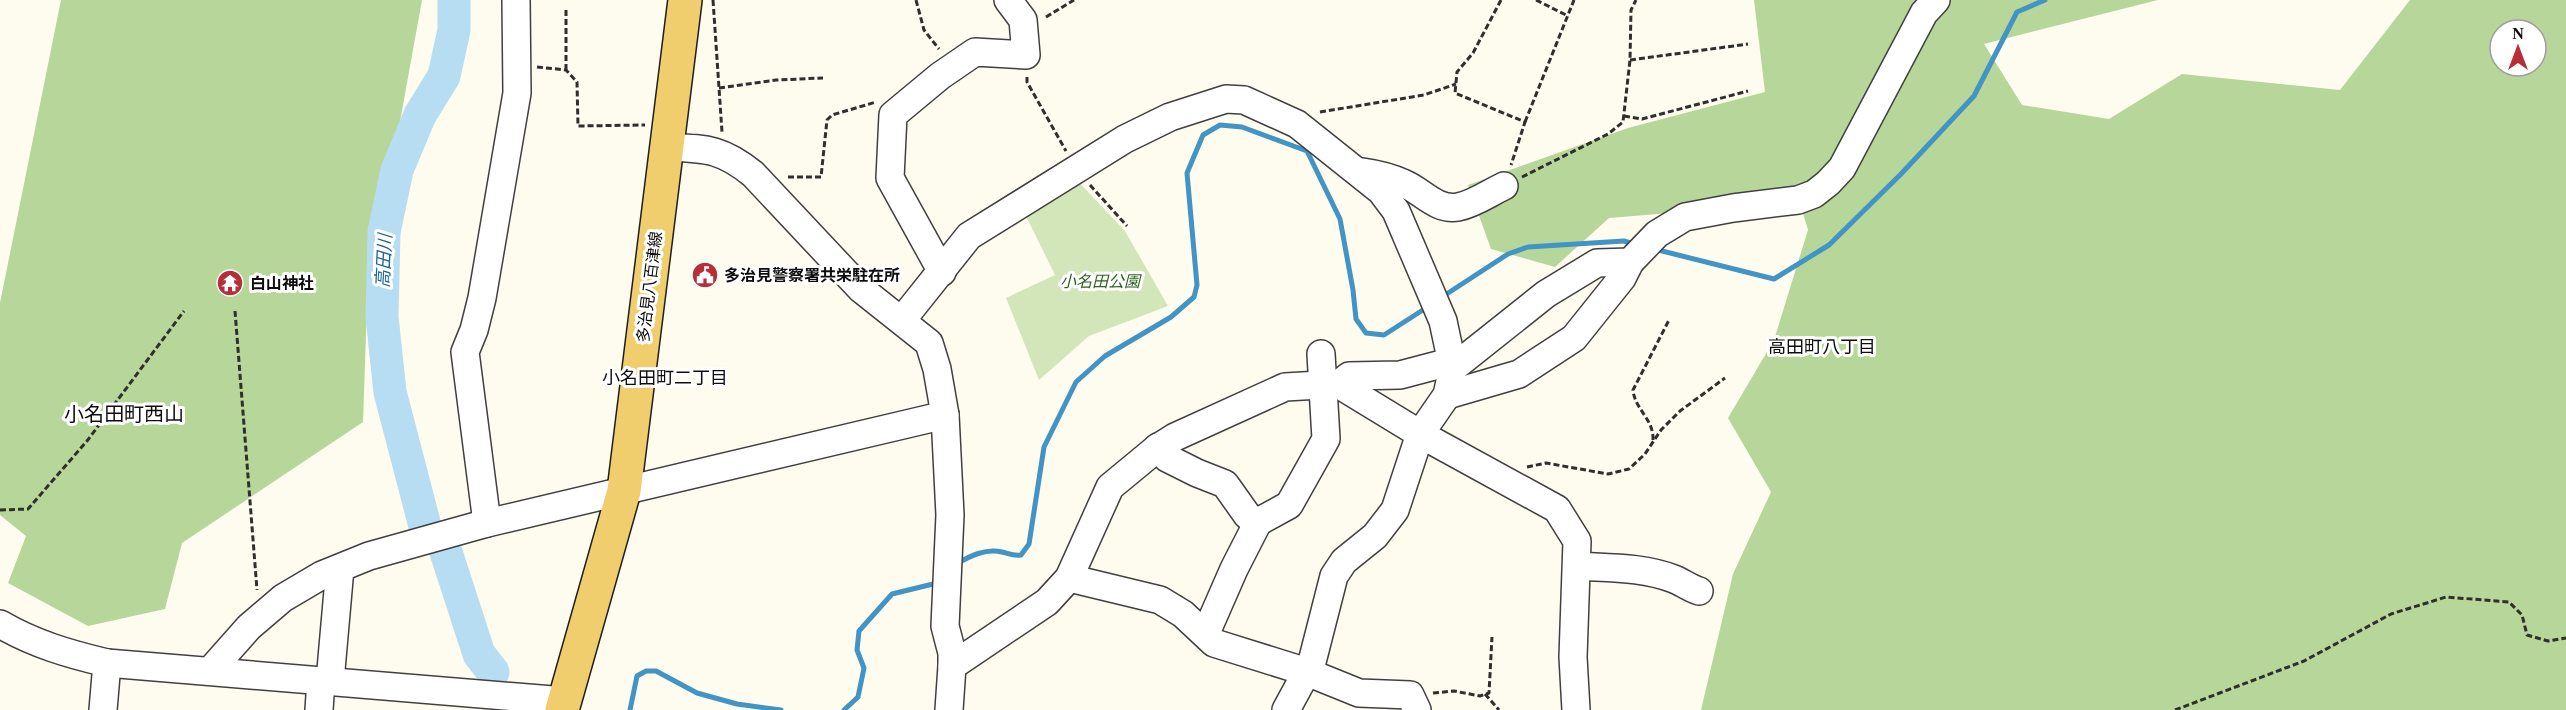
<svg xmlns="http://www.w3.org/2000/svg" width="2566" height="710" viewBox="0 0 2566 710" font-family="'Times New Roman','Noto Sans JP',serif">
<rect width="100%" height="100%" fill="#fefbef"/>
<path fill="#d2e6ba" d="M 1075,178 L 1125,231 L 1168,306 L 1089,336 L 1039,380 L 1006,298 L 1055,275 L 1023,210 Z"/>
<g fill="#b7d69a" fill-rule="evenodd">
<path d="M 61,0 L 422,0 L 367,304 L 363,422 L 182,543 L 165,609 L 88,626 L 8,583 L 26,536 L 0,515 L 0,303 Z"/>
<path d="M 1754,0 L 2158,0 L 1984,44 L 2022,105 L 2109,119 L 2182,74 L 2340,90 L 2410,0 L 2566,0 L 2566,710 L 1701,710 L 1733,574 L 1771,492 L 1728,418 L 1774,340 L 1808,230 L 1796,190 L 1682,212 L 1609,218 L 1555,267 L 1491,249 L 1468,185 L 1628,128 L 1765,92 ZM 2500,30 L 2536,30 L 2536,66 L 2500,66 Z"/>
</g>
<g fill="none" stroke-linecap="round" stroke-linejoin="round">
<g stroke="#4294c5" stroke-width="5">
<path d="M 1654,249 L 1774,279 L 1829,245 L 1901,174 L 1974,96 L 2017,12 L 2045,0"/>
<path d="M 1442,297 L 1508,254 L 1528,247 L 1624,241 L 1637,245"/>
<path d="M 956,564 C 970,556 986,548 1002,552 C 1010,554 1013,556 1021,555 L 1029,544 L 1044,447 L 1076,382 L 1105,356 L 1171,317 L 1194,297 L 1197,285 L 1187,173 L 1203,135 L 1220,125 L 1242,127 L 1307,151 L 1340,219 L 1353,290 L 1356,319 L 1366,333 L 1384,335 L 1429,306"/>
<path d="M 630,710 L 637,676 L 646,671 L 656,671 L 697,693 L 737,704 L 781,710"/>
<path d="M 844,710 L 858,697 L 864,668 L 857,650 L 859,631 L 892,594 L 933,584 L 938,580"/>
</g>
<g stroke="#b6ddf2" stroke-width="33">
<path d="M 426,530 L 390,392 L 382,317 L 384,232 L 397,170 L 420,115 L 444,76 L 454,30 L 454,0"/>
<path d="M 444,546 L 479,654 L 493,672"/>
</g>
<defs>
<g id="minor">
<path d="M 666,147 C 706,149 721,148 753,174 L 861,289 L 929,343 L 937,369 L 945,415 L 950,515 L 945,626 L 952,653 L 952,666 L 949,710"/>
<path d="M 1363,172 C 1377,174 1390,177 1403,183 C 1421,190 1436,211 1458,207 C 1474,204 1489,193 1504,186"/>
<path d="M 942,272 L 890,178 L 893,115 L 940,76 L 975,52 L 1026,55 L 1023,20 L 1008,0"/>
<path d="M 902,320 L 969,236 L 1125,139 L 1170,117 L 1226,99 L 1244,100 L 1297,124 L 1381,191 L 1396,211 L 1443,321 L 1453,368 L 1447,395 L 1420,434 L 1395,510 L 1375,536 L 1344,561 L 1334,576 L 1312,662 L 1286,710"/>
<path d="M 1453,368 L 1546,294 L 1597,263 L 1630,262 L 1657,234 L 1685,217 L 1733,208 L 1798,200 L 1814,194 L 1828,183 L 1842,168 L 1924,13 L 1936,0"/>
<path d="M 1339,384 L 1349,376 L 1400,375 L 1438,365 L 1452,365"/>
<path d="M 1447,395 L 1519,374 L 1574,338 L 1622,278 L 1630,262"/>
<path d="M 1158,447 L 1167,458 L 1197,473 L 1225,484 L 1247,515 L 1257,524"/>
<path d="M 487,523 L 465,352 L 474,330 L 482,298 L 517,93 L 516,0"/>
<path d="M 1577,566 C 1609,568 1644,567 1674,579 C 1682,582 1689,588 1699,591"/>
<path d="M 1069,578 L 1160,600 L 1183,614 L 1214,643 L 1307,672 L 1359,693 L 1410,695 L 1417,710"/>
<path d="M 0,624 C 34,644 69,654 107,663 L 565,701"/>
<path d="M 1206,633 L 1234,569 L 1258,522 L 1289,505 L 1326,439 L 1321,354"/>
<path d="M 952,666 L 1047,602 L 1069,578 L 1110,487 L 1156,449 L 1175,437 L 1285,387 L 1338,384 L 1420,434 L 1557,509 L 1577,541 L 1573,657 L 1576,710"/>
<path d="M 210,671 L 249,627 L 283,598 L 322,575 L 369,556 L 487,523 L 945,415"/>
<path d="M 330,681 L 340,568"/>
<path d="M 103,710 L 107,663"/>
<path d="M 319,710 L 321,680"/>
</g>
<path id="major" d="M 562,710 L 624,491 L 685,0"/>
</defs>
<use href="#minor" stroke="#404040" stroke-width="30"/>
<use href="#major" stroke="#1e1e1e" stroke-width="36"/>
<g stroke="#2f2f2f" stroke-width="3" stroke-dasharray="6 3" stroke-linecap="butt">
<path d="M 713,0 L 722,132"/>
<path d="M 916,0 L 924,30 L 939,49"/>
<path d="M 1501,0 L 1473,53 L 1457,72 L 1455,93 L 1525,122 L 1511,165"/>
<path d="M 1536,0 L 1568,16"/>
<path d="M 1046,17 L 1074,0"/>
<path d="M 1630,60 L 1748,44"/>
<path d="M 537,67 L 566,70 L 577,82 L 578,126 L 645,125"/>
<path d="M 566,70 L 566,7"/>
<path d="M 1027,77 L 1027,82 L 1066,151"/>
<path d="M 719,88 L 776,80 L 823,78"/>
<path d="M 1320,112 L 1424,95 L 1456,84"/>
<path d="M 1624,116 L 1642,119 L 1748,91"/>
<path d="M 1525,122 L 1574,0"/>
<path d="M 788,177 L 821,177 L 827,120 L 832,115 L 876,102"/>
<path d="M 1522,177 L 1608,134 L 1623,122 L 1630,60 L 1631,10 L 1636,0"/>
<path d="M 1090,185 L 1127,226"/>
<path d="M 235,311 L 257,590"/>
<path d="M 1653,440 C 1654,419 1635,410 1633,390 L 1669,320"/>
<path d="M 1527,467 L 1546,463 L 1608,474 L 1629,469 L 1645,454 L 1661,430 L 1680,411 L 1725,378"/>
<path d="M 0,510 L 28,509 L 87,441 L 184,311"/>
<path d="M 1433,693 L 1454,691 L 1480,696 L 1489,693 L 1492,637"/>
<path d="M 1485,694 L 1499,710"/>
<path d="M 2175,710 L 2304,661 L 2391,614 L 2446,597 L 2509,602 L 2522,615 L 2527,635 L 2548,641 L 2566,638"/>
</g>
<use href="#minor" stroke="#fff" stroke-width="27"/>
<use href="#major" stroke="#f0cd6d" stroke-width="33"/>
</g>
<defs>
<symbol id="civic-disc" viewBox="-11 -11 22 22"><circle r="9.5" fill="#b52e38" stroke="#fff"/><path d="M-.6-6.5H3V-4.5H.6V-3L4-1V1h2V6H-6V1h2V-1L-.6-3ZM-1.2 2.5V6h2.4V2.5Z" fill="#fff"/></symbol>
<symbol id="temple-disc" viewBox="-11 -11 22 22"><circle r="9.5" fill="#b52e38" stroke="#fff"/><path d="M0-6L5-2H3V0L6.5 2.5H4V6H1.5V3h-3V6H-4V2.5H-6.5L-3 0V-2H-5Z" fill="#fff"/></symbol>
</defs>
<g fill-rule="evenodd">
<use href="#civic-disc" x="690" y="260" width="30" height="30"/>
<use href="#temple-disc" x="215" y="268" width="30" height="30"/>
</g>
<g text-anchor="middle" stroke-width="6" stroke-linejoin="round" paint-order="stroke">
<g font-size="16" font-weight="bold" fill="#0d0d0d" stroke="#fff" text-anchor="start">
<text x="724" y="281">多治見警察署共栄駐在所</text>
<text x="250" y="289">白山神社</text>
</g>
<g font-size="16" font-style="italic" fill="#306122" stroke="#fff">
<text x="1100" y="287">小名田公園</text>
</g>
<g font-size="16" fill="#0d0d0d" stroke="#fff">
<text transform="translate(649 287) rotate(-83)" y="6">多治見八百津線</text>
</g>
<g font-size="18" font-style="italic" fill="#1e6697" stroke="#fff">
<text transform="translate(384 261) rotate(-87)" y="6">高田川</text>
</g>
<g font-size="18" fill="#0d0d0d" stroke="#fff">
<text x="1822" y="353">高田町八丁目</text>
<text x="665" y="384">小名田町二丁目</text>
</g>
<g font-size="20" fill="#0d0d0d" stroke="#fff">
<text x="124" y="421">小名田町西山</text>
</g>
</g>
<g transform="translate(2518 48)"><circle r="28" fill="#ffffff" stroke="#9e9e9e" stroke-width="1.5"/>
<path d="M0-4.5L10 22L0 15L-10 22Z" fill="#b52e38"/>
<text y="-9" font-size="16" font-weight="bold" text-anchor="middle" fill="#0d0d0d">N</text>
</g>
</svg>
